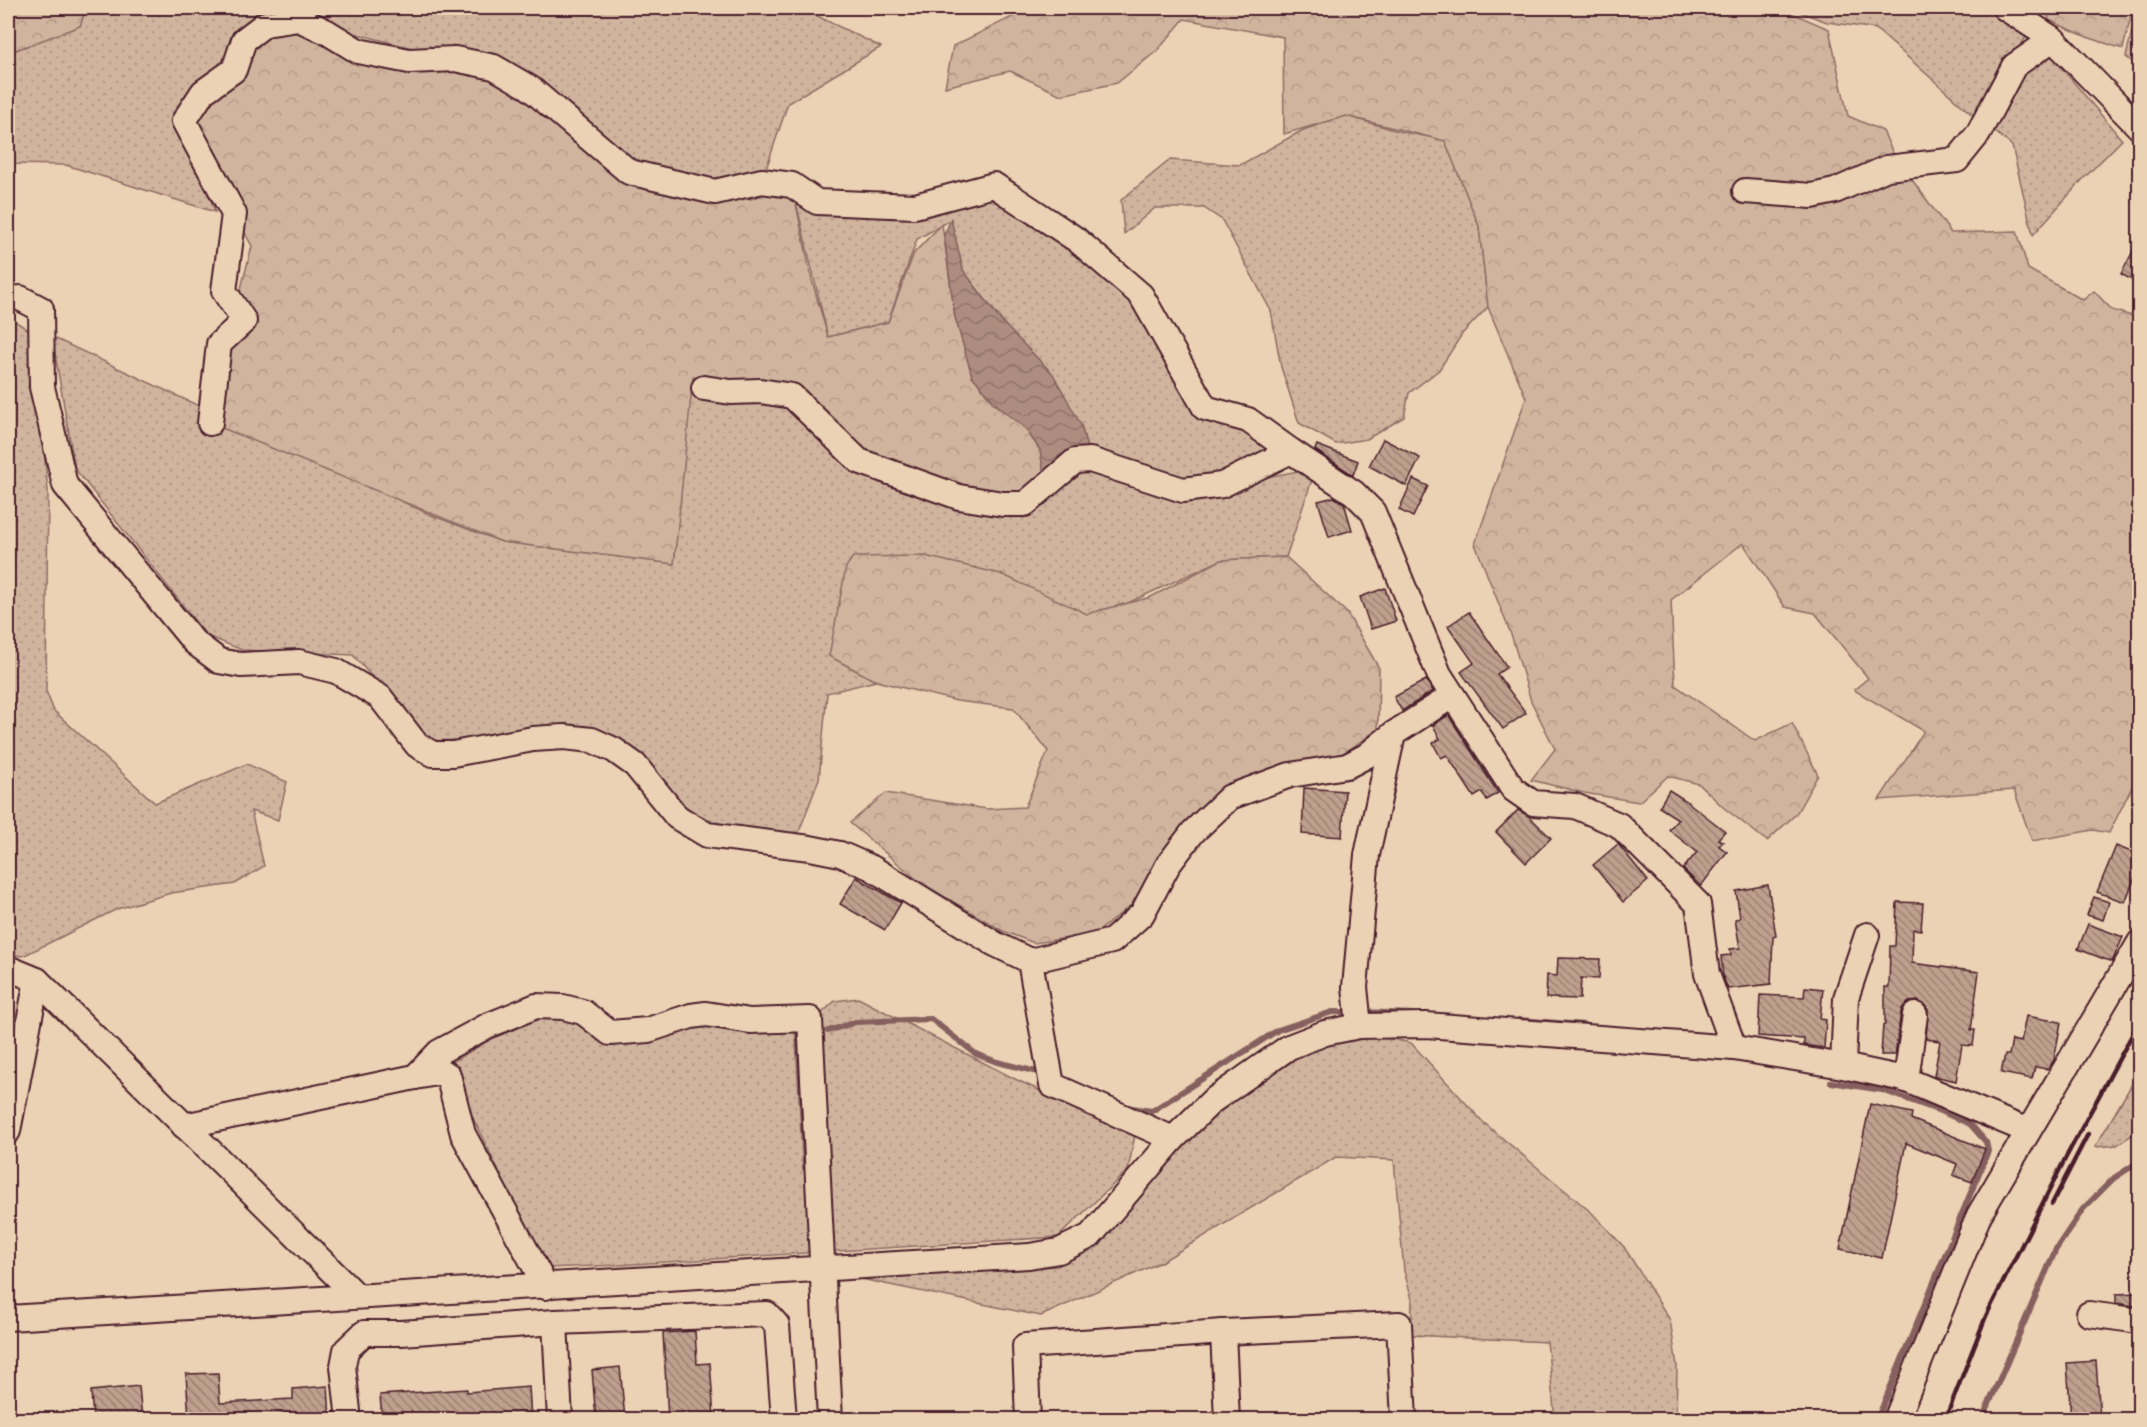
<svg xmlns="http://www.w3.org/2000/svg" width="2147" height="1427" viewBox="0 0 2147 1427" font-family="'Comic Neue',sans-serif">
<defs>
<pattern id="grass-dots" width="8" height="8" patternUnits="userSpaceOnUse" patternTransform="scale(1.5)"><rect width="8" height="8" fill="#d1b49e"/><path d="M2 2h.1M6 6h.1" fill="none" stroke="#b59a88" stroke-width="1.8" stroke-linecap="round"/></pattern>
<pattern id="forest-crowns" width="20" height="18" patternUnits="userSpaceOnUse" patternTransform="scale(1.5)"><rect width="20" height="18" fill="#d1b49e"/><path d="M2 6a3 3 0 1 1 6 0M12 15a3 3 0 1 1 6 0" fill="none" stroke="#b59a88"/></pattern>
<pattern id="water-waves" width="16" height="10" patternUnits="userSpaceOnUse" patternTransform="scale(1.5)"><rect width="16" height="10" fill="#ae8d80"/><path d="M0 5q4-4 8 0t8 0" fill="none" stroke="#907369"/></pattern>
<pattern id="building-back-hatch" width="6" height="6" patternUnits="userSpaceOnUse" patternTransform="scale(1.5)"><rect width="6" height="6" fill="#bfa08e"/><path d="M-1 5l2 2M0 0l6 6M5-1l2 2" fill="none" stroke="#9d8274"/></pattern>
</defs>
<rect width="100%" height="100%" fill="#ecd2b4"/>
<filter id="ink" filterUnits="userSpaceOnUse"><feTurbulence type="fractalNoise" baseFrequency=".0167" numOctaves="2"/><feDisplacementMap in="SourceGraphic" scale="12" xChannelSelector="R" yChannelSelector="G"/><feConvolveMatrix kernelMatrix="1 2 1 2 8 2 1 2 1" color-interpolation-filters="sRGB"/></filter>
<g filter="url(#ink)">
<g fill="url(#grass-dots)" stroke="#8e6a64" stroke-width="1.5">
<path d="M 86,8 L 801,8 L 881,47 L 788,103 L 762,181 L 715,192 L 618,163 L 455,59 L 299,19 L 184,121 L 215,212 L 66,165 L 8,164 L 8,53 L 80,26 Z"/>
<path d="M 1789,8 L 1988,8 L 2026,37 L 1976,118 L 1876,29 L 1827,22 Z"/>
<path d="M 2137,8 L 2140,8 L 2139,67 L 2126,57 Z"/>
<path d="M 2051,55 L 2122,140 L 2083,179 L 2033,235 L 2012,146 L 1987,125 L 2022,68 Z"/>
<path d="M 1346,116 L 1398,131 L 1445,140 L 1479,226 L 1488,307 L 1462,334 L 1439,370 L 1409,393 L 1404,417 L 1367,439 L 1336,444 L 1299,423 L 1281,367 L 1271,311 L 1222,220 L 1204,208 L 1155,208 L 1124,234 L 1121,200 L 1170,160 L 1240,165 L 1303,130 Z"/>
<path d="M 792,185 L 823,215 L 896,205 L 986,187 L 1116,273 L 1205,407 L 1291,451 L 1222,485 L 1316,468 L 1286,557 L 1221,560 L 1128,603 L 1087,614 L 829,656 L 876,681 L 827,693 L 819,779 L 797,837 L 735,829 L 681,809 L 631,752 L 495,739 L 428,741 L 353,655 L 242,650 L 207,636 L 75,469 L 52,337 L 431,515 L 502,542 L 674,564 L 692,377 L 792,396 L 1090,460 L 1081,425 L 963,270 L 951,220 L 917,239 L 888,322 L 828,337 Z"/>
<path d="M 8,317 L 32,332 L 48,490 L 46,691 L 54,711 L 155,803 L 247,764 L 287,782 L 278,820 L 251,811 L 264,866 L 235,884 L 171,893 L 117,909 L 23,956 L 8,954 Z"/>
<path d="M 858,998 L 1015,1079 L 1135,1135 L 1128,1170 L 1058,1237 L 619,1265 L 546,1268 L 447,1065 L 530,1016 L 563,1015 L 609,1038 L 688,1026 L 813,1021 L 835,1001 Z"/>
<path d="M 1372,1035 L 1411,1043 L 1483,1122 L 1592,1213 L 1624,1247 L 1670,1320 L 1677,1366 L 1676,1419 L 1555,1419 L 1547,1342 L 1411,1335 L 1412,1299 L 1404,1271 L 1394,1160 L 1336,1157 L 1161,1262 L 1041,1316 L 856,1278 L 1058,1266 L 1106,1236 L 1211,1115 L 1311,1049 Z"/>
<path d="M 2139,1072 L 2139,1130 L 2117,1145 L 2095,1147 Z"/>
</g>
<g fill="url(#forest-crowns)" stroke="#8e6a64" stroke-width="1.5">
<path d="M 8,8 L 86,8 L 80,26 L 8,53 Z"/>
<path d="M 1030,8 L 1780,8 L 1829,29 L 1848,116 L 1883,131 L 1894,155 L 1951,233 L 2017,231 L 2028,269 L 2083,300 L 2094,291 L 2112,310 L 2139,318 L 2139,773 L 2109,833 L 2093,830 L 2032,841 L 2014,790 L 1879,800 L 1924,731 L 1854,690 L 1868,678 L 1815,613 L 1785,607 L 1743,543 L 1671,600 L 1675,685 L 1755,741 L 1792,723 L 1818,775 L 1796,814 L 1767,841 L 1724,808 L 1699,784 L 1668,776 L 1639,802 L 1584,793 L 1531,780 L 1555,749 L 1531,701 L 1512,637 L 1475,544 L 1526,398 L 1488,307 L 1479,226 L 1445,141 L 1346,116 L 1284,134 L 1283,37 L 1184,19 L 1158,50 L 1117,83 L 1061,95 L 1010,71 L 945,87 L 953,46 Z"/>
<path d="M 2046,8 L 2133,8 L 2123,49 L 2087,37 L 2049,20 Z"/>
<path d="M 265,24 L 358,51 L 494,67 L 629,172 L 751,199 L 792,185 L 812,280 L 828,337 L 888,322 L 914,253 L 942,224 L 955,317 L 972,375 L 993,403 L 1026,429 L 1040,450 L 1046,486 L 1025,504 L 859,461 L 792,396 L 693,377 L 674,564 L 502,542 L 210,423 L 214,393 L 252,246 L 184,121 Z"/>
<path d="M 925,556 L 1001,574 L 1087,614 L 1151,597 L 1221,560 L 1286,557 L 1347,613 L 1379,668 L 1378,729 L 1340,756 L 1224,788 L 1146,893 L 1095,934 L 1034,943 L 1003,931 L 921,883 L 850,823 L 886,793 L 987,809 L 1025,807 L 1048,751 L 1013,708 L 957,701 L 876,681 L 829,656 L 846,567 L 853,557 Z"/>
</g>
<path fill="url(#water-waves)" stroke="#86615e" stroke-width="1.5" d="M 951,219 L 963,270 L 1001,321 L 1053,374 L 1081,425 L 1088,452 L 1046,486 L 1040,450 L 1026,429 L 1000,408 L 972,376 L 955,317 L 944,235 Z"/>
<g fill="none" stroke-linecap="round" stroke-linejoin="round">
<g stroke="#86615e" stroke-width="6">
<path d="M 1363,1012 L 1413,1014"/>
<path d="M 1519,1020 L 1584,1025"/>
<path d="M 828,1031 L 856,1022 L 931,1019 L 976,1054 L 997,1062 L 1045,1074"/>
<path d="M 798,1034 L 805,1168"/>
<path d="M 1831,1082 L 1882,1090 L 1940,1111 L 1970,1124 L 1986,1142 L 1988,1151 L 1877,1420"/>
<path d="M 1126,1107 L 1152,1111 L 1278,1030 L 1332,1012 L 1353,1012"/>
<path d="M 1982,1420 L 2056,1249 L 2083,1209 L 2114,1178 L 2140,1161"/>
</g>
</g>
<g fill="url(#building-back-hatch)" stroke="#4a1f2b" stroke-width="1.5">
<path d="M 2139,240 L 2139,284 L 2121,274 Z"/>
<path d="M 1383,439 L 1420,458 L 1406,486 L 1369,466 Z"/>
<path d="M 1317,445 L 1358,461 L 1353,475 L 1315,450 Z"/>
<path d="M 1413,479 L 1428,486 L 1413,517 L 1399,510 Z"/>
<path d="M 1334,497 L 1344,503 L 1352,530 L 1329,537 L 1318,501 Z"/>
<path d="M 1385,588 L 1396,621 L 1371,629 L 1360,597 Z"/>
<path d="M 1469,612 L 1507,667 L 1497,674 L 1526,713 L 1503,729 L 1461,672 L 1474,663 L 1448,626 Z"/>
<path d="M 1426,680 L 1433,691 L 1402,711 L 1394,697 Z"/>
<path d="M 1447,716 L 1449,716 L 1498,793 L 1487,800 L 1482,792 L 1474,797 L 1447,755 L 1441,758 L 1433,743 L 1440,739 L 1433,725 Z"/>
<path d="M 1304,788 L 1345,791 L 1342,837 L 1302,834 Z"/>
<path d="M 1669,790 L 1685,800 L 1725,831 L 1718,839 L 1723,842 L 1719,846 L 1727,852 L 1701,886 L 1683,869 L 1697,852 L 1669,830 L 1678,819 L 1659,807 Z"/>
<path d="M 1518,810 L 1529,816 L 1551,838 L 1526,863 L 1496,832 Z"/>
<path d="M 1618,844 L 1648,881 L 1623,902 L 1593,865 Z"/>
<path d="M 2116,846 L 2139,855 L 2139,867 L 2125,902 L 2097,892 Z"/>
<path d="M 856,877 L 901,903 L 885,930 L 840,904 Z"/>
<path d="M 1768,885 L 1776,936 L 1773,937 L 1771,984 L 1728,989 L 1723,977 L 1721,956 L 1731,955 L 1730,949 L 1740,948 L 1735,919 L 1740,918 L 1736,891 Z"/>
<path d="M 2094,897 L 2109,902 L 2103,920 L 2087,915 Z"/>
<path d="M 1897,902 L 1923,903 L 1921,930 L 1913,929 L 1912,963 L 1979,972 L 1971,1030 L 1975,1030 L 1973,1046 L 1962,1045 L 1956,1081 L 1934,1076 L 1940,1041 L 1926,1039 L 1928,1010 L 1924,1004 L 1918,1001 L 1909,1002 L 1903,1007 L 1901,1012 L 1895,1055 L 1881,1055 L 1883,1025 L 1885,1025 L 1885,987 L 1889,987 L 1890,946 L 1895,946 Z"/>
<path d="M 2088,924 L 2123,937 L 2112,962 L 2078,949 Z"/>
<path d="M 1558,958 L 1600,959 L 1599,979 L 1581,978 L 1580,999 L 1546,998 L 1547,975 L 1557,976 Z"/>
<path d="M 1805,987 L 1823,989 L 1820,1019 L 1826,1020 L 1824,1048 L 1804,1045 L 1804,1039 L 1758,1036 L 1760,995 L 1804,997 Z"/>
<path d="M 2026,1016 L 2061,1022 L 2054,1060 L 2048,1069 L 2035,1067 L 2032,1079 L 2001,1073 L 2005,1055 L 2009,1055 L 2012,1040 L 2021,1042 Z"/>
<path d="M 1870,1104 L 1912,1113 L 1911,1119 L 1985,1149 L 1972,1182 L 1953,1175 L 1957,1164 L 1906,1143 L 1882,1258 L 1840,1249 Z"/>
<path d="M 2139,1293 L 2139,1307 L 2116,1303 L 2116,1294 Z"/>
<path d="M 695,1331 L 697,1364 L 710,1363 L 714,1418 L 668,1419 L 663,1333 Z"/>
<path d="M 2096,1361 L 2100,1419 L 2071,1419 L 2067,1363 Z"/>
<path d="M 620,1367 L 625,1419 L 596,1419 L 592,1370 Z"/>
<path d="M 218,1373 L 220,1403 L 293,1399 L 293,1389 L 328,1386 L 330,1419 L 189,1419 L 186,1374 Z"/>
<path d="M 139,1386 L 142,1419 L 93,1419 L 91,1391 Z"/>
<path d="M 529,1387 L 531,1419 L 382,1419 L 380,1395 L 467,1389 L 467,1392 Z"/>
</g>
<g fill="none" stroke-linecap="round" stroke-linejoin="round">
<defs>
<g id="minor">
<path d="M 2005,8 L 2053,39 L 2140,128"/>
<path d="M 1745,191 L 1812,196 L 1835,191 L 1887,168 L 1957,160 L 1978,134 L 2014,66 L 2053,39"/>
<path d="M 20,298 L 41,309 L 42,387 L 65,485 L 194,642 L 219,661 L 241,665 L 299,662 L 336,671 L 380,697 L 417,745 L 433,754 L 453,754 L 533,739 L 564,737 L 592,740 L 614,750 L 635,765 L 677,817 L 707,835 L 810,848 L 840,854 L 872,868 L 995,944 L 1030,961 L 1052,1085 L 1173,1139"/>
<path d="M 704,388 L 731,392 L 760,391 L 792,396 L 859,461 L 959,497 L 1003,504 L 1025,504 L 1075,461 L 1090,460 L 1183,490 L 1222,485 L 1291,451"/>
<path d="M 210,423 L 219,344 L 244,321 L 224,291 L 234,214 L 184,121 L 203,92 L 234,70 L 244,40 L 265,24 L 299,19 L 327,32 L 358,51 L 409,61 L 455,59 L 494,67 L 530,88 L 629,172 L 715,192 L 762,181 L 792,185 L 817,202 L 915,206 L 994,185 L 1077,240 L 1141,295 L 1205,408 L 1248,420 L 1291,451 L 1354,493 L 1373,512 L 1439,674 L 1513,789 L 1533,803 L 1575,806 L 1619,825 L 1698,904 L 1707,974 L 1734,1048"/>
<path d="M 1030,961 L 1112,941 L 1142,914 L 1168,865 L 1193,832 L 1230,797 L 1290,775 L 1347,766 L 1366,756 L 1393,734"/>
<path d="M 8,968 L 37,980 L 357,1296"/>
<path d="M 1359,1026 L 1355,987 L 1367,855 L 1393,734 L 1452,696"/>
<path d="M 1843,1066 L 1846,998 L 1867,935"/>
<path d="M 415,1077 L 442,1072 L 448,1075 L 463,1134 L 546,1287"/>
<path d="M 1906,1080 L 1915,1015"/>
<path d="M 184,1126 L 415,1077 L 439,1052 L 487,1026 L 536,1006 L 563,1007 L 583,1012 L 610,1033 L 648,1030 L 691,1016 L 706,1014 L 750,1021 L 810,1019 L 830,1420"/>
<path d="M 8,1131 L 37,980"/>
<path d="M 2089,1314 L 2140,1321"/>
<path d="M 8,1318 L 1029,1256 L 1059,1251 L 1090,1236 L 1173,1139 L 1212,1101 L 1289,1047 L 1325,1033 L 1359,1026 L 1426,1025 L 1734,1048 L 1843,1066 L 1904,1079 L 2028,1131"/>
<path d="M 555,1322 L 560,1420"/>
<path d="M 1223,1332 L 1227,1420"/>
<path d="M 349,1420 L 343,1366 L 346,1350 L 364,1333 L 401,1333 L 555,1322 L 767,1314 L 777,1325 L 784,1420"/>
<path d="M 1028,1420 L 1025,1346 L 1223,1332 L 1399,1324 L 1404,1420"/>
<path d="M 1896,1420 L 1979,1215 L 2140,942"/>
</g>
</defs>
<use href="#minor" stroke="#4a1f2b" stroke-width="28"/>
<use href="#minor" stroke="#ecd2b4" stroke-width="24"/>
<g stroke="#4a1f2b" stroke-width="4.5">
<path d="M 2052,1204 L 2088,1134"/>
<path d="M 1945,1420 L 1986,1316 L 2065,1159 L 2140,1020"/>
</g>
</g>
</g>
<rect width="2147" height="1427" fill="none" stroke="#ecd2b4" stroke-width="30"/>
<rect x="15" y="15" width="2117" height="1397" fill="none" stroke="#4a1f2b" stroke-width="2" filter="url(#ink)"/>
</svg>
